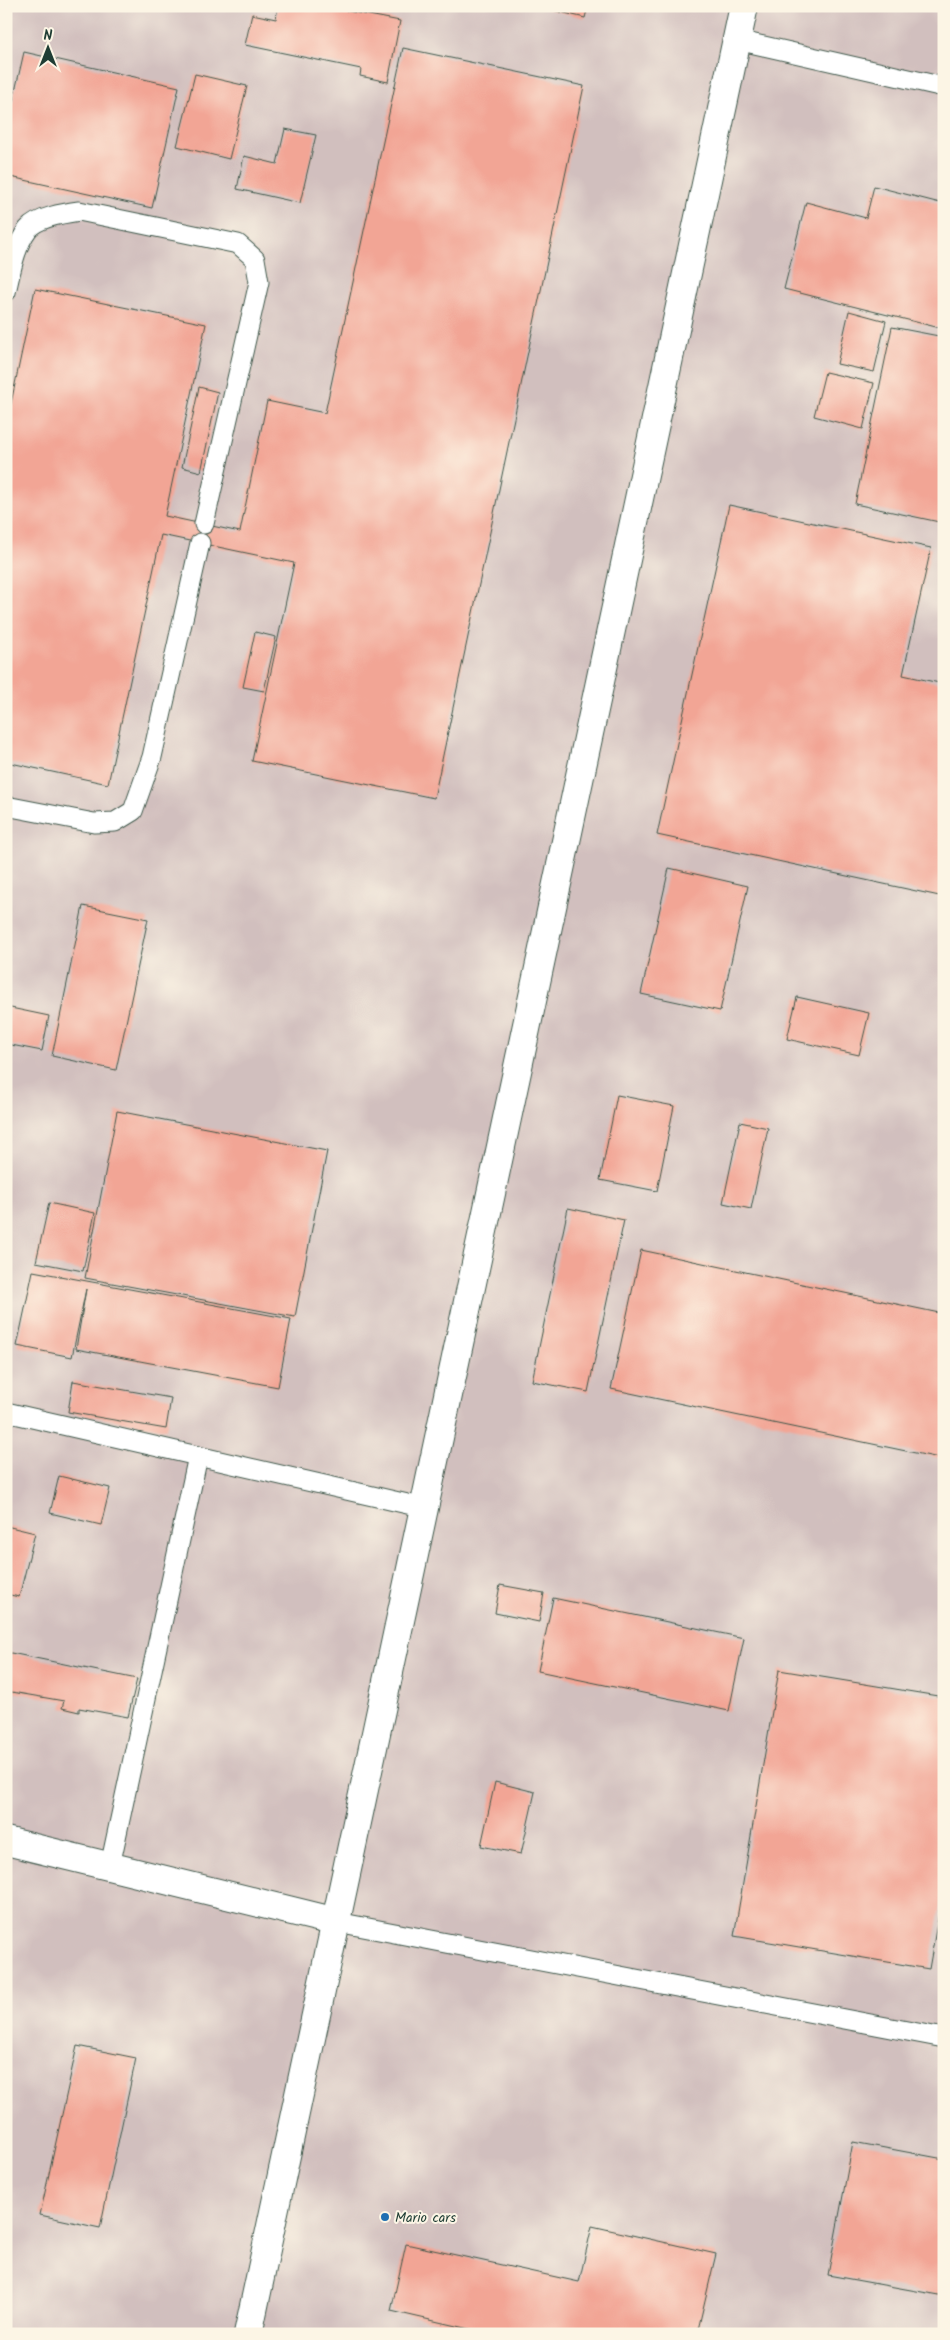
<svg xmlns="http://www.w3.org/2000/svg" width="950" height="2340" viewBox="0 0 950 2340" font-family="Kalam,sans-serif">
<rect width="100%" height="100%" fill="#fcf5e5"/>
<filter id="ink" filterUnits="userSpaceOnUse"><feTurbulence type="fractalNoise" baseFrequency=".02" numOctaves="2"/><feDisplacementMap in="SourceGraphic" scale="10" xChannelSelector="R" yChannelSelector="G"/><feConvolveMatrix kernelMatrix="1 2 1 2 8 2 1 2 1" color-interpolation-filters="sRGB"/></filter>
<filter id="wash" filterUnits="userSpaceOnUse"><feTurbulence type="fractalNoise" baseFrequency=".0096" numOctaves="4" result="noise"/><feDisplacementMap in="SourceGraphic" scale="20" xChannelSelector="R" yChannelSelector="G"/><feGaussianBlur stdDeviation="1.12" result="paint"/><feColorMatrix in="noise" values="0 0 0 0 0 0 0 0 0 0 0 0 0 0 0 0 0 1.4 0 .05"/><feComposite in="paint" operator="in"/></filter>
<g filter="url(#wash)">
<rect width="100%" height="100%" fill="#ece4c3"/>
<rect fill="#d1bfbe" x="6" y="6" width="938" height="2328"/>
<g id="blocks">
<g fill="#f2a595">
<path d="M 278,6 L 322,6 L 400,21 L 388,82 L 360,76 L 361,69 L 245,45 L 252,14 L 276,19 Z"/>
<path d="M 536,6 L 588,6 L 585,18 Z"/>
<path d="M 403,48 L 584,86 L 434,798 L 252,761 L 294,563 L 161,535 L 108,784 L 6,762 L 6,427 L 35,289 L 206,324 L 165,516 L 240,532 L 267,401 L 325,413 Z"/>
<path d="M 24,52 L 179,87 L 152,208 L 6,176 L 6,131 Z"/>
<path d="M 195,74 L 247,86 L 229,159 L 177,146 Z"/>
<path d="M 285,129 L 316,135 L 300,203 L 237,189 L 244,156 L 277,164 Z"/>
<path d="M 874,186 L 944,204 L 944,329 L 784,289 L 806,202 L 866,218 Z"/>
<path d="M 849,311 L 886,321 L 874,372 L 837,364 Z"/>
<path d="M 892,327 L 944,337 L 944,523 L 855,504 Z"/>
<path d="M 825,372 L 874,383 L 863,429 L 814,416 Z"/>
<path d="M 199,387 L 218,392 L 201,472 L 182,467 Z"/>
<path d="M 729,505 L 931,548 L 903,675 L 944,684 L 944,897 L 657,835 Z"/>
<path d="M 255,632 L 276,637 L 264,691 L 243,687 Z"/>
<path d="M 669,868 L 748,886 L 720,1011 L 641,994 Z"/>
<path d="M 83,906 L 148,919 L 116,1070 L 52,1056 Z"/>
<path d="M 797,997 L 869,1013 L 859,1055 L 787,1039 Z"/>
<path d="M 6,1007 L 49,1016 L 42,1051 L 6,1044 Z"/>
<path d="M 617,1095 L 674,1106 L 657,1191 L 600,1180 Z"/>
<path d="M 117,1111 L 327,1151 L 295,1317 L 85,1278 Z"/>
<path d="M 740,1122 L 768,1128 L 751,1209 L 723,1203 Z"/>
<path d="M 49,1203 L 95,1213 L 83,1271 L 36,1262 Z"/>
<path d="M 568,1208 L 624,1220 L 588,1392 L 532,1381 Z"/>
<path d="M 641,1250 L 944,1314 L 944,1459 L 611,1389 Z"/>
<path d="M 33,1271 L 291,1319 L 278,1387 L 76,1349 L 86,1289 L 72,1357 L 17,1346 Z"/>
<path d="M 73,1381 L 171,1398 L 166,1429 L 68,1412 Z"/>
<path d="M 59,1476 L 110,1488 L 101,1525 L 50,1513 Z"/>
<path d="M 6,1526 L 35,1533 L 19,1597 L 6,1594 Z"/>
<path d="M 500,1585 L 544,1593 L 539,1622 L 495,1613 Z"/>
<path d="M 553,1598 L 744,1638 L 729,1711 L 538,1671 Z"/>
<path d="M 6,1652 L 137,1679 L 128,1717 L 79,1708 L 79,1712 L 62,1708 L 64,1701 L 6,1691 Z"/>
<path d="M 779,1670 L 944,1697 L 944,1884 L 929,1969 L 734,1936 Z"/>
<path d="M 495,1782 L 535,1792 L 521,1854 L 481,1846 Z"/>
<path d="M 77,2046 L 136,2058 L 100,2228 L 40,2215 Z"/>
<path d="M 853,2142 L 944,2159 L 944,2296 L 828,2275 Z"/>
<path d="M 592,2226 L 716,2254 L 697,2334 L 491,2334 L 391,2311 L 406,2244 L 579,2282 Z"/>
</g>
</g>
</g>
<g filter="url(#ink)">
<use href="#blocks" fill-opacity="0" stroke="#3e5649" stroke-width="1"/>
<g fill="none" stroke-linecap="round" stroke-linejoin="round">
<defs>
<g id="service">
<path d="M 737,40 L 944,87"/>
<path d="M 6,292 C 11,271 15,246 28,229 C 38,217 65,213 79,211 L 238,244 L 255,259 L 259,282 L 204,524"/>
<path d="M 6,806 L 94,823 L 115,822 L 133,811 L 152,757 L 200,543"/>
<path d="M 6,1412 L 425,1508"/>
<path d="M 110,1866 L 198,1456"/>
<path d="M 337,1922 L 944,2038"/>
</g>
<g id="minor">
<path d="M 6,1841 L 337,1922"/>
<path d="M 248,2334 L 744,6"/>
</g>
</defs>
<use href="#service" stroke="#3e5649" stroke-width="21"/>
<use href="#minor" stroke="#3e5649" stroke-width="30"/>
<use href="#service" stroke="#fff" stroke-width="19"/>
<use href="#minor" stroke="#fff" stroke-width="28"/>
</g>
</g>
<circle fill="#1f6fb2" stroke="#fcf5e5" stroke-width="2" cx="385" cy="2217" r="5"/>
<g text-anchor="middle" stroke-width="4" stroke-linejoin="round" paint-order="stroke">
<g font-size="14" fill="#1f3d34" stroke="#fcf5e5" text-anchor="start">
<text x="395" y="2222">Mario cars</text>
</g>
</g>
<rect width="950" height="2340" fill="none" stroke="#fcf5e5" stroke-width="25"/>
<g transform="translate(48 48)" stroke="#fcf5e5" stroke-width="4" paint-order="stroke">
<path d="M0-4L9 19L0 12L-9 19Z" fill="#1f3d34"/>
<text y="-8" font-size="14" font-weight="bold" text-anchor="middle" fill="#1f3d34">N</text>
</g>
</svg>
